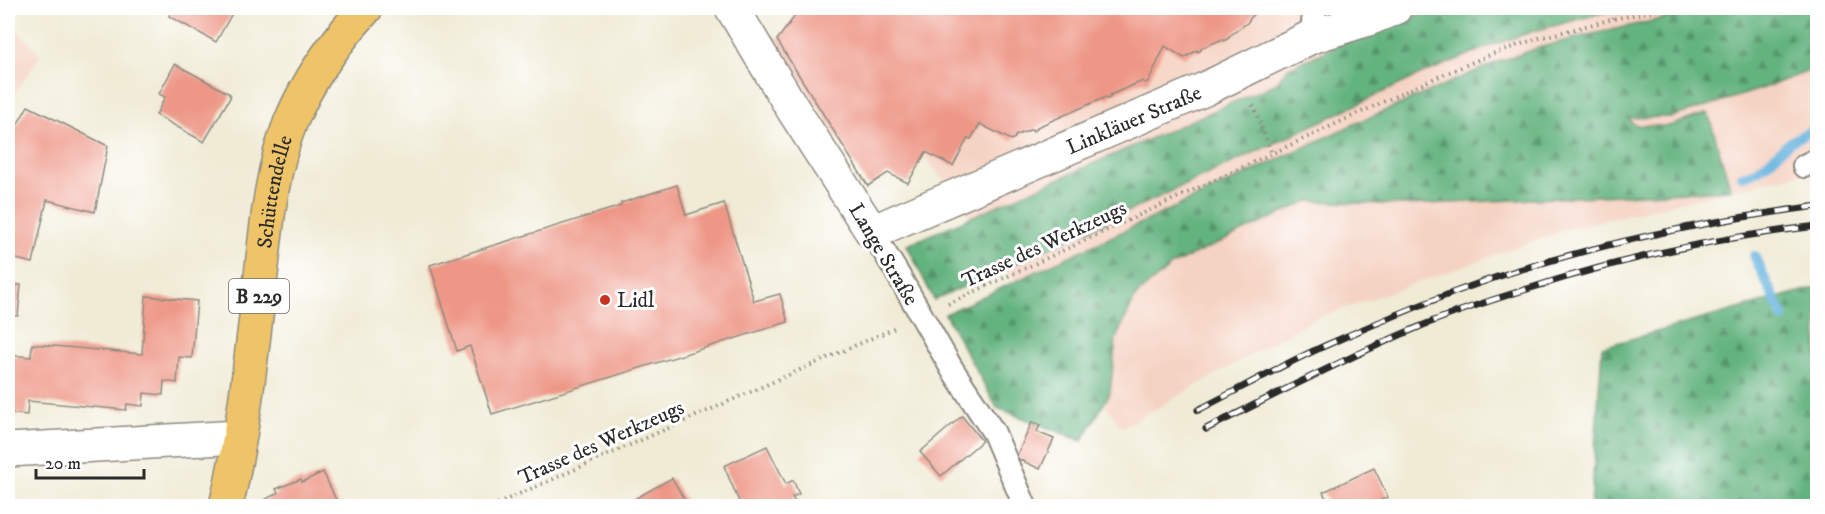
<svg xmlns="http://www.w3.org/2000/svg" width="1825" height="514" viewBox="0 0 1825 514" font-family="'IM FELL DW Pica',serif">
<defs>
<pattern id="forest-firs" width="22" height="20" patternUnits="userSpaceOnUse" patternTransform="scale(1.5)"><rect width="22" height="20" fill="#64b37f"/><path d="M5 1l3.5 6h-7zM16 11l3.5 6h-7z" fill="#539268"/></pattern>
</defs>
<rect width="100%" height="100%" fill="#fff"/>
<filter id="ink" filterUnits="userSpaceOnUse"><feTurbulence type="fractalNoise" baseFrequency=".0167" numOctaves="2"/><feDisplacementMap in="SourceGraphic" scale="12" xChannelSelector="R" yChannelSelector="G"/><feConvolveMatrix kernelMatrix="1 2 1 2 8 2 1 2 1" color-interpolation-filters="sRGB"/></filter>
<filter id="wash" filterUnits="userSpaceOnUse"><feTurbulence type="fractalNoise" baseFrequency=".008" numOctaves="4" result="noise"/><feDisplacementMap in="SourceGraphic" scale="24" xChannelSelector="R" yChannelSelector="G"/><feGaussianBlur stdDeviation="1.35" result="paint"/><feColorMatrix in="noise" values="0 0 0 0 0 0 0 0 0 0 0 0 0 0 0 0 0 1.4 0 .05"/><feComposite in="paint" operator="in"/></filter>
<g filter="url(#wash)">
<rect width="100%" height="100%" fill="#f0ebd5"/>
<g fill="#f5d3c2">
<path d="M 818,8 L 1817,8 L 1817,170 L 1568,229 L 1312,320 L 1122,428 Z"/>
<path d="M 8,21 L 41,55 L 8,102 Z"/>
</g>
<g fill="url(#forest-firs)" stroke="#486f55" stroke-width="1.5">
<path d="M 1437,8 L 1621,8 L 1534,31 L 1490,46 L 1422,74 L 1050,248 L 934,300 L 907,245 L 1275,84 L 1288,68 L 1357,37 Z"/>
<path d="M 1712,8 L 1817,8 L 1817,68 L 1761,89 L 1672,117 L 1628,118 L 1634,125 L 1669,126 L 1708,113 L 1731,190 L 1405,205 L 1308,201 L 1172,265 L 1136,296 L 1116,338 L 1110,393 L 1082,441 L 997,408 L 945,314 L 1350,126 L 1495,63 L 1538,48 L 1583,36 Z"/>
<path d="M 1817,287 L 1817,506 L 1591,506 L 1602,347 Z"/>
</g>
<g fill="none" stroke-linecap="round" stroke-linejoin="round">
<g stroke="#65b2df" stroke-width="10">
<path d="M 1742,176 C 1764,172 1774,154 1792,141 C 1800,136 1809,132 1818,129"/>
<path d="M 1754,256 L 1783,317"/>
</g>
</g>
<g id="blocks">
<g fill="#ee9786">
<path d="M 174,8 L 235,8 L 216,42 L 169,16 Z"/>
<path d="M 801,8 L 1258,8 L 1247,23 L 1228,37 L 1229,38 L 1224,41 L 1223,39 L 1201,48 L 1201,50 L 1198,52 L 1197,50 L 1184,58 L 1165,46 L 1148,82 L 1144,83 L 1143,81 L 1110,95 L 1111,97 L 1107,99 L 1106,97 L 1037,127 L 1037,129 L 1033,131 L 1032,129 L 1015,136 L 1015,138 L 1011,140 L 980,124 L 971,139 L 968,138 L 953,166 L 926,152 L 908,183 L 888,173 L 868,186 L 777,40 Z"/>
<path d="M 175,64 L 230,94 L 229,95 L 231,96 L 204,142 L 156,115 L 165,97 L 159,94 Z"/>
<path d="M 28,106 L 108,146 L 95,212 L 47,200 L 33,263 L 8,257 L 8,141 Z"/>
<path d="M 677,185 L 686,215 L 724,203 L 754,301 L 780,294 L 788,322 L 492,414 L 470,346 L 457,351 L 430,265 L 621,206 L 621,203 Z"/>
<path d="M 8,284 L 21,285 L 18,316 L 8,315 Z"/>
<path d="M 146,296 L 197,301 L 192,358 L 179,357 L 177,383 L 164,381 L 163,395 L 144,393 L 143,406 L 127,404 L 126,410 L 28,401 L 27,415 L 8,413 L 8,355 L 31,357 L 32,344 L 142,354 Z"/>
<path d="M 962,416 L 982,441 L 941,476 L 920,452 Z"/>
<path d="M 1032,422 L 1040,425 L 1037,432 L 1054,439 L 1040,469 L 1016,458 Z"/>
<path d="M 767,446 L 786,484 L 793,480 L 799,494 L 792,497 L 797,506 L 741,506 L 724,466 Z"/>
<path d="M 1374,468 L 1388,497 L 1372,504 L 1374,506 L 1330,506 L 1323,492 Z"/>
<path d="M 323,472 L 339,506 L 270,506 L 266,499 L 278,493 L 276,489 L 301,479 L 302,482 Z"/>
<path d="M 672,478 L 688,506 L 622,506 Z"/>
</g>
</g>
</g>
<g filter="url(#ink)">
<use href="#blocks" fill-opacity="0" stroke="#8e8b80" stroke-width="1.5"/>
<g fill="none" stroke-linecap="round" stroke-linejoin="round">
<defs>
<g id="service">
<path d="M 1311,37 L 1315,8"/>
<path d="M 1804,166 L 1818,159"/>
<path d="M 872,232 L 896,271"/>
<path d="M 952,369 L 994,433 L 1025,506"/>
</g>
<g id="minor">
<path id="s1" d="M 732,8 L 794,111 L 872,232 L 1205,89 L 1311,37 L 1371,18 L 1395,8"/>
<path d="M 8,450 L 239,437"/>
</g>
<g id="primary">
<path id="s2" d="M 226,506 C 242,439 250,368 258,300 C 266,240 268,178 291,121 C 309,78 335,42 366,8"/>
</g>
</defs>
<use href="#service" stroke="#8e8b80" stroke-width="26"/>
<use href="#minor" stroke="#8e8b80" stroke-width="36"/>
<use href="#primary" stroke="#8e8b80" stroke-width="36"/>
<g stroke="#8e8b80" stroke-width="4" stroke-dasharray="1.5 4.5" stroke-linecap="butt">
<path d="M 1613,19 L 1619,8"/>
<path d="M 1253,105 L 1272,154"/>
<path d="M 948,304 L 1426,82 L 1492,54 L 1536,39 L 1613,19 L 1668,8"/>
<path d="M 492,506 L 895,328"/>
</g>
<use href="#service" stroke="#fff" stroke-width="22"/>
<use href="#minor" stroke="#fff" stroke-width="33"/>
<use href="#primary" stroke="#efc469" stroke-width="33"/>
<defs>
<g id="rail">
<path d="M 1198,410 C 1238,390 1278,367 1320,348 C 1378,322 1437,297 1497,277 C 1601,243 1710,220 1818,206"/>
<path d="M 1206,429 C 1275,395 1343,359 1414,329 C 1449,314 1485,302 1521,291 C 1617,260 1717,237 1818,226"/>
</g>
</defs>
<use href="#rail" stroke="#2b2b2b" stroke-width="7"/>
<use href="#rail" stroke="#fff" stroke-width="4.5" stroke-dasharray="14" stroke-linecap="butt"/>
<defs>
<path id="service-bridge" d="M 896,271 L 952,369"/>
</defs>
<use href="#service-bridge" stroke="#8e8b80" stroke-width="26" stroke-linecap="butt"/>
<use href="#service-bridge" stroke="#fff" stroke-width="22"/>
</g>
</g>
<circle fill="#c8321e" stroke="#fff" stroke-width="2" cx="605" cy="300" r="6"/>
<g text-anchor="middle" stroke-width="6" stroke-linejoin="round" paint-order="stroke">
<rect fill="#fff" stroke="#6b6b6b" stroke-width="1.5" x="229" y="279" width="60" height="34" rx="4.5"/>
<g font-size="20" font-weight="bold" fill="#2b2b2b">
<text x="259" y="303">B 229</text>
</g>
<g font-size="21" fill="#2b2b2b" stroke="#fff">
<text dy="7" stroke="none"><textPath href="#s1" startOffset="549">Linkläuer Straße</textPath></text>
<text dy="7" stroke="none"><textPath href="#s2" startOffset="318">Schüttendelle</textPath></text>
<text transform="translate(1044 244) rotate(-25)" y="7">Trasse des Werkzeugs</text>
<text transform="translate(884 254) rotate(59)" y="7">Lange Straße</text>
<text transform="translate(601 442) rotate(-24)" y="7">Trasse des Werkzeugs</text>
</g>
<g font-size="21" fill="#2b2b2b" stroke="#fff" text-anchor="start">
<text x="617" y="307">Lidl</text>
</g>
</g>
<rect width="1825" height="514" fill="none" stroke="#fff" stroke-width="30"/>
<path d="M36 469v9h108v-9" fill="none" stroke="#2b2b2b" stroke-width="3"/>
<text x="45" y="469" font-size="18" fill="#2b2b2b" stroke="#ffffff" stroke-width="4.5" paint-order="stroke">20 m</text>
</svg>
